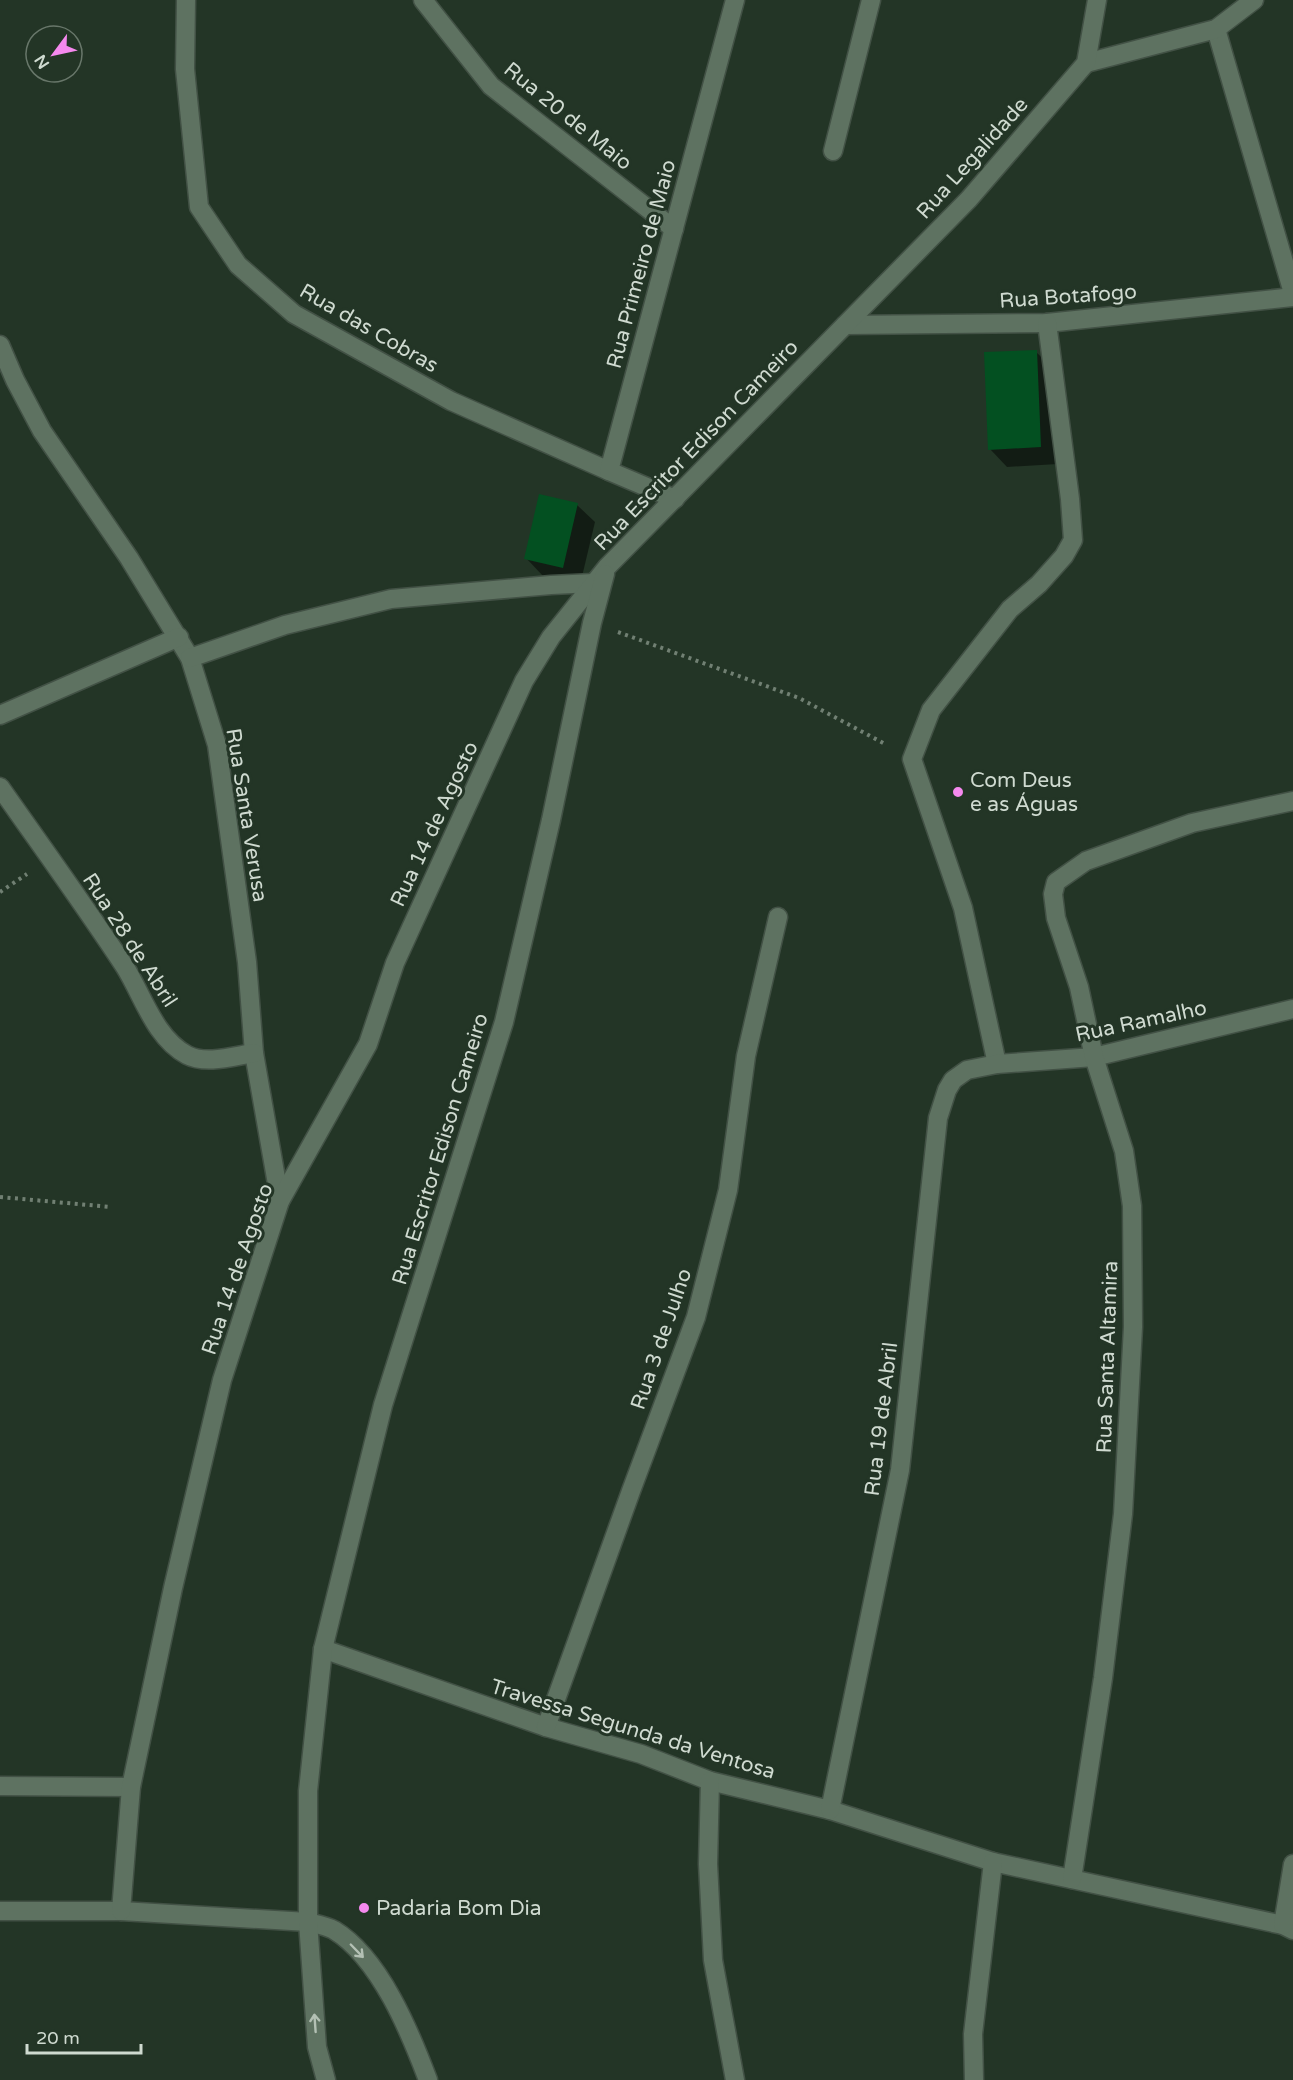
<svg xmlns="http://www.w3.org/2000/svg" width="1293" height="2080" viewBox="0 0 1293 2080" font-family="'Varela Round',sans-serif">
<rect width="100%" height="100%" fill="#233526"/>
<g fill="#0007">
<path d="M 1036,352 L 1054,369 L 1058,464 L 1007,467 L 990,449 Z"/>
<path d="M 577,505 L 595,522 L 580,585 L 543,576 L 526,558 Z"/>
</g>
<g fill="#035021">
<path d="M 1037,350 L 1041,447 L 988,450 L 984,352 Z"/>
<path d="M 539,494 L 578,503 L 563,568 L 524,559 Z"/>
</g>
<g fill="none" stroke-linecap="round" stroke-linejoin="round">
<defs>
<g id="minor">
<path d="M 186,0 L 185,69 L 199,207 L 238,265 L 294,314 L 451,401 L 609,471"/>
<path d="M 423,0 L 491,86 L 674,229"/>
<path d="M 1216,29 L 1293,293"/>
<path d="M 1086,63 L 1216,29 L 1254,0"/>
<path d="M 833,151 L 871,0"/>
<path d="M 845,325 L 1047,323 L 1293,297"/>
<path d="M 0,345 L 15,380 L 42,431 L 129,558 L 190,658 L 217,745 L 247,962 L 254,1053 L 280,1201"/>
<path d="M 675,499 L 609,471 L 735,0"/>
<path d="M 190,658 L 285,625 L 391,599 L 551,585 L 594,583"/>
<path d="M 0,715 L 179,637"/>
<path d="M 0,787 C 42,847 85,906 125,967 C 143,996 155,1038 187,1055 C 206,1065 234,1056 254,1053"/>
<path d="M 997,1064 L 963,908 L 912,759 L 931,710 L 1010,609 L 1039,584 L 1064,556 L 1073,540 L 1070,499 L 1047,323"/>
<path d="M 323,1649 L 546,1727 L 641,1754 L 710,1781 L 830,1810 L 993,1862 L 1283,1925 L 1293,1930"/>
<path d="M 546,1727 L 631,1491 L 696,1317 L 728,1190 L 746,1056 L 778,917"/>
<path d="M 710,1781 L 708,1864 L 713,1960 L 735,2080"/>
<path d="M 0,1786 L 131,1787"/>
<path d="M 830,1810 L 900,1470 L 938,1118 L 947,1090 L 953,1080 L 967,1070 L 997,1064 L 1094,1057 L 1293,1009"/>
<path d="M 1072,1879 L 1103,1678 L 1123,1514 L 1133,1327 L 1132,1206 L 1124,1151 L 1094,1057 L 1079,987 L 1056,918 L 1053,894 L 1056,882 L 1086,861 L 1192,823 L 1293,801"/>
<path d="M 0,1911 L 121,1911 L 308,1922 C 316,1924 327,1926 334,1930 C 380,1958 410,2032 428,2080"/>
<path d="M 121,1911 L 131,1787 L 173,1588 L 222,1380 L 280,1201 L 368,1044 L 395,963 L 524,681 L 551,637 L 607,567 L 969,199 L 1086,63 L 1097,0"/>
<path d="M 1283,1925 L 1293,1864"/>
<path d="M 326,2080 L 317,2047 L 308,1922 L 308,1791 L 323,1649 L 383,1405 L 504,1022 L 551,820 L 592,623 L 605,574"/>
<path d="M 974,2080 L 973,2034 L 993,1862"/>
</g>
</defs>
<use href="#minor" stroke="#425145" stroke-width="21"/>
<g stroke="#718073" stroke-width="4" stroke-dasharray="3 4.5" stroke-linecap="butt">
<path d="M 618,632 L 799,698 L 887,745"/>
<path d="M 0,892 L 27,874"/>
<path d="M 0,1197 L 111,1207"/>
</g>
<use href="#minor" stroke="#5e7261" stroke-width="18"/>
</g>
<defs><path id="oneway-shaft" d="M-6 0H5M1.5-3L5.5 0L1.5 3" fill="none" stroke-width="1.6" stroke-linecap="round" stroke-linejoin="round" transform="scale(1.5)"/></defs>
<g stroke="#b3c0b4">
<use href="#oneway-shaft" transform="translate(357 1951) rotate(46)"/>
<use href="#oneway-shaft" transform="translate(315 2023) rotate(-94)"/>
</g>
<g fill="#f589ee" stroke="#233526" stroke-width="2">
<circle cx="958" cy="792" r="6"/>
<circle cx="364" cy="1908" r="6"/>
</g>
<g text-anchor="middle" stroke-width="6" stroke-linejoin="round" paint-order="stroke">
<g font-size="21" fill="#cfdad0" stroke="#233526">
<text transform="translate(568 116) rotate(39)" y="7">Rua 20 de Maio</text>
<text transform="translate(972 158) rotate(-48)" y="7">Rua Legalidade</text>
<text transform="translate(641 264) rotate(-75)" y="7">Rua Primeiro de Maio</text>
<text transform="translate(1068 296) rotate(-4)" y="7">Rua Botafogo</text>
<text transform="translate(369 328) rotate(30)" y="7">Rua das Cobras</text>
<text transform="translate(696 445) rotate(-46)" y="7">Rua Escritor Edison Cameiro</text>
<text transform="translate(247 815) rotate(81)" y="7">Rua Santa Verusa</text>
<text transform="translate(434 824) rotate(-65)" y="7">Rua 14 de Agosto</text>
<text transform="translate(130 940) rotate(57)" y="7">Rua 28 de Abril</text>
<text transform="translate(1141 1021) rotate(-12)" y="7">Rua Ramalho</text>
<text transform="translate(440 1149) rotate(-73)" y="7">Rua Escritor Edison Cameiro</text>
<text transform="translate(237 1269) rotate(-71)" y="7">Rua 14 de Agosto</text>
<text transform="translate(661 1339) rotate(-71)" y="7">Rua 3 de Julho</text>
<text transform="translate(1107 1357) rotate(-88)" y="7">Rua Santa Altamira</text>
<text transform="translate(881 1419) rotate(-83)" y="7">Rua 19 de Abril</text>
<text transform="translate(633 1729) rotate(17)" y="7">Travessa Segunda da Ventosa</text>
</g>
<g font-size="21" fill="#cfdad0" stroke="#233526" text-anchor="start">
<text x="970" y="787">Com Deus<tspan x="970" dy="24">e as Águas</tspan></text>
<text x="376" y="1915">Padaria Bom Dia</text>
</g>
</g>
<g transform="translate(54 54) rotate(237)"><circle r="28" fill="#233526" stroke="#68776a" stroke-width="1.5"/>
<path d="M0-4.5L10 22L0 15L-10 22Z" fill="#f589ee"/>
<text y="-9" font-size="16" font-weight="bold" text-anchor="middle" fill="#cfdad0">N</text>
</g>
<path d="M27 2044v9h114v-9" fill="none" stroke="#cfdad0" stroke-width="3"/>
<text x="36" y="2044" font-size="18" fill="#cfdad0" stroke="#233526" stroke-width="4.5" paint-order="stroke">20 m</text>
</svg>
